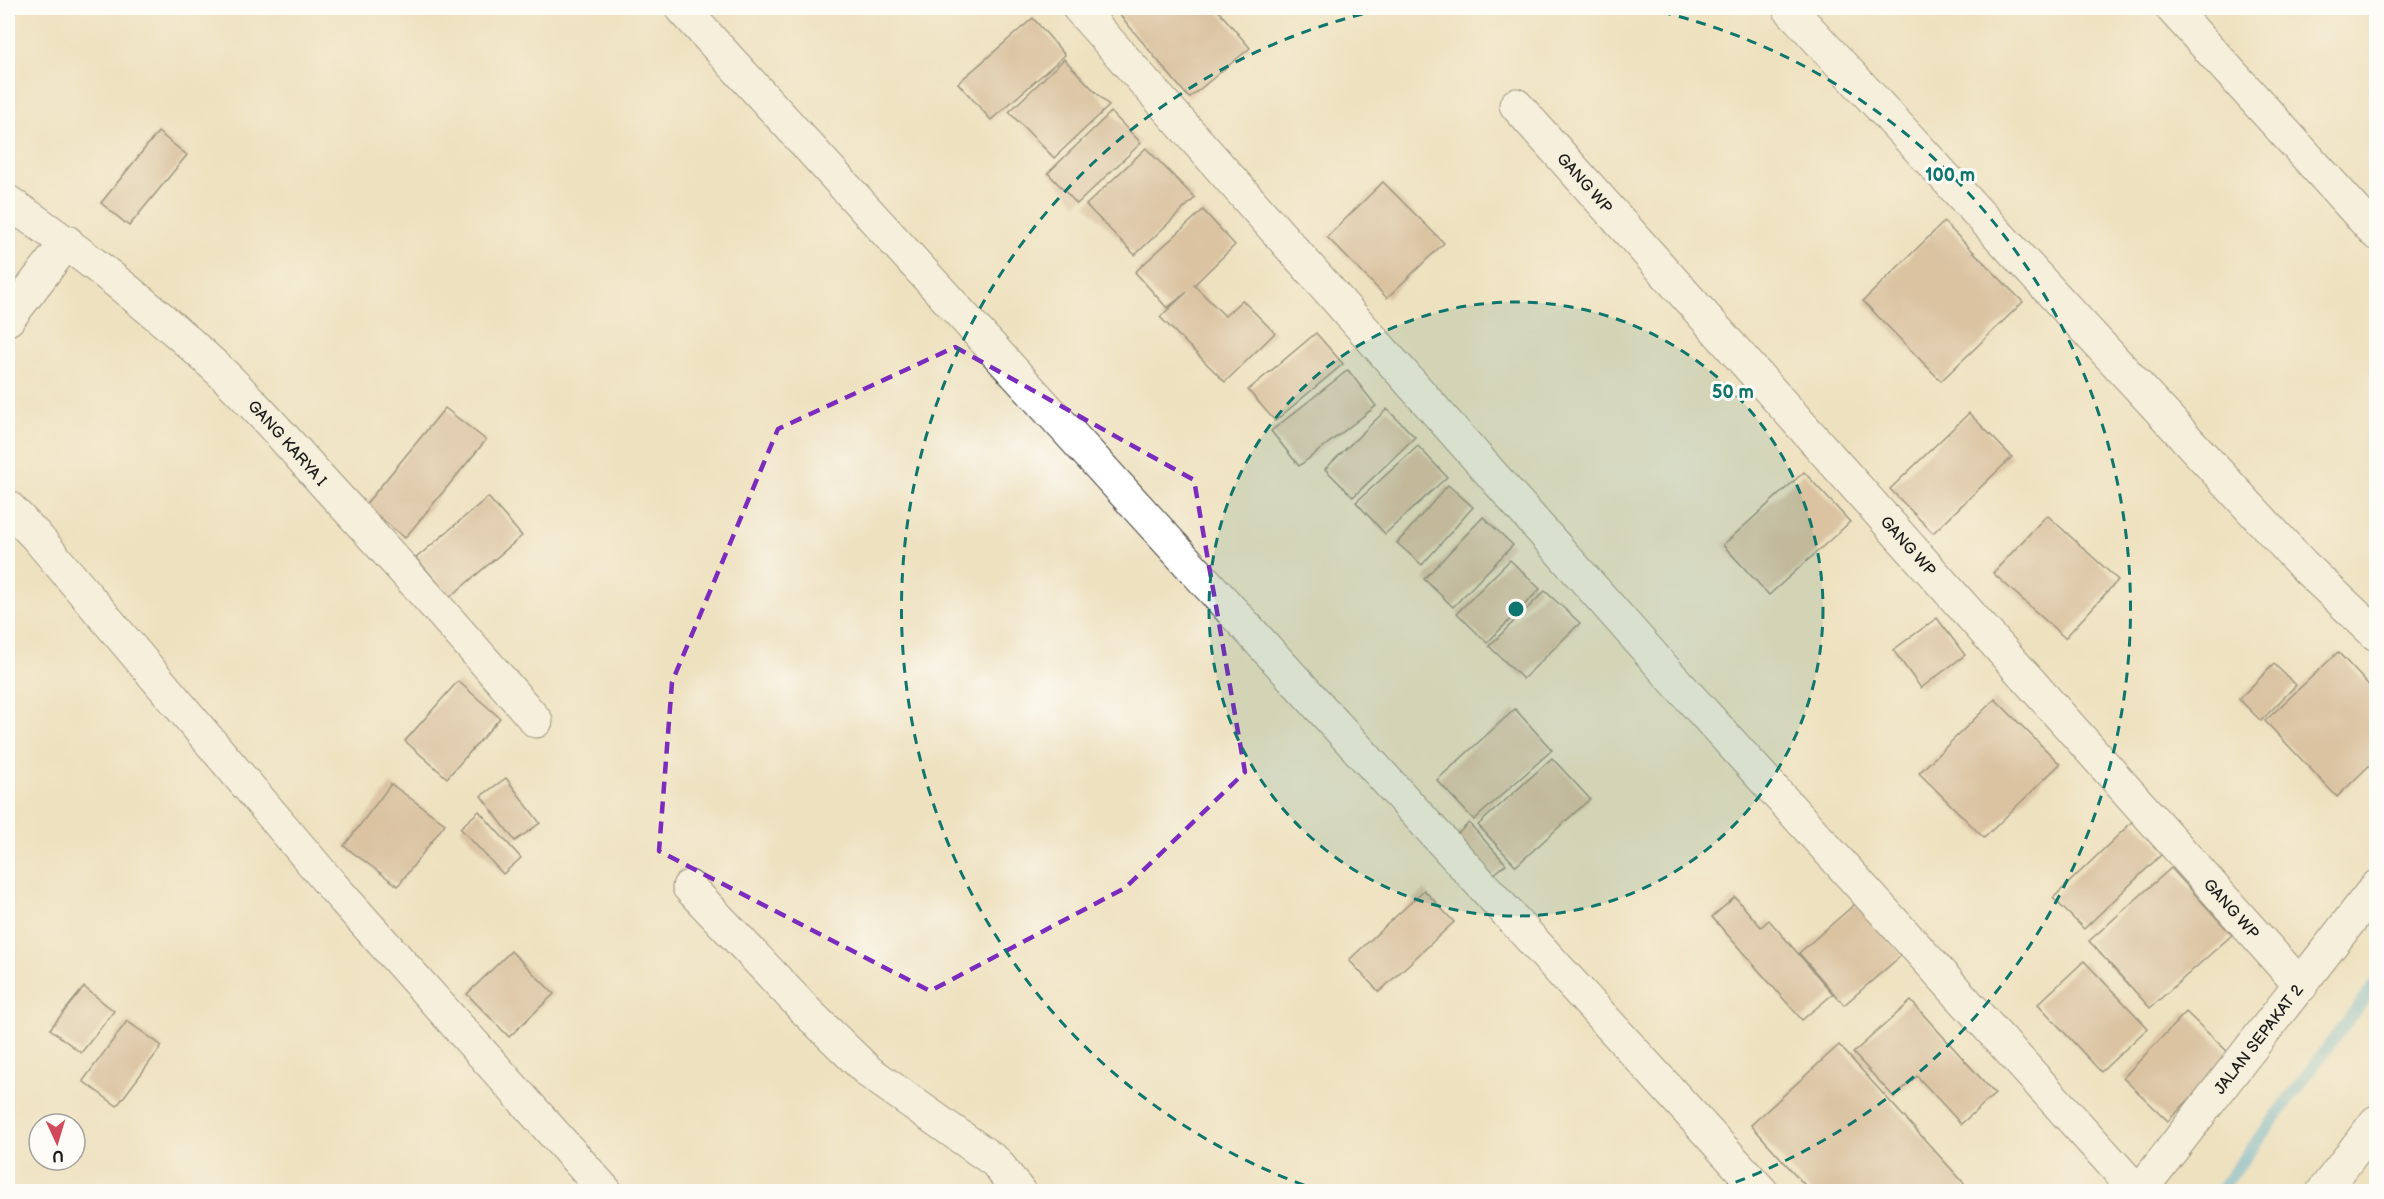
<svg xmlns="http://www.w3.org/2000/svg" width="2384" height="1199" viewBox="0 0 2384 1199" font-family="'Balsamiq Sans',sans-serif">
<rect width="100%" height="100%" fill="#fdfcf7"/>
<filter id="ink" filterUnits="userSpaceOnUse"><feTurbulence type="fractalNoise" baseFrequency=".0167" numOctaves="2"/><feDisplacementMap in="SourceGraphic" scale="12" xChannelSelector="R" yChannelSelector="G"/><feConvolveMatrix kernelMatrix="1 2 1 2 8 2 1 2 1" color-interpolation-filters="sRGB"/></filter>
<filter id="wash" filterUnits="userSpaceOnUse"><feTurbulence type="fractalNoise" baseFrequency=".008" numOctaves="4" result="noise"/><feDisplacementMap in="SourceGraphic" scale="24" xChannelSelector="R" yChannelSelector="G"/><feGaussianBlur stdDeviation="1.35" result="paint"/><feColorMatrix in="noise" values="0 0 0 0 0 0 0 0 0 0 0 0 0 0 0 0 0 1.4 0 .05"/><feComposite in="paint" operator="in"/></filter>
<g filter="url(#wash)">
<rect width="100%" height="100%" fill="#eee1c0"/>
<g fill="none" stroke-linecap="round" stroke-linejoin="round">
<path stroke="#59b0d6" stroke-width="12" d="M 2219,1192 L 2376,983"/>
</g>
<g id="blocks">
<g fill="#c39e7f">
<path d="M 1114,8 L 1216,8 L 1250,48 L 1189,98 Z"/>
<path d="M 1033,18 L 1065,55 L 991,120 L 958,83 Z"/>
<path d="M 1064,59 L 1109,106 L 1054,158 L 1009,112 Z"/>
<path d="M 1111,112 L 1141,143 L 1077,204 L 1048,173 Z"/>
<path d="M 158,132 L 187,155 L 129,226 L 101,203 Z"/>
<path d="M 1146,148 L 1195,198 L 1135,255 L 1086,205 Z"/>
<path d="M 1383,182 L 1444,243 L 1387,298 L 1327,237 Z"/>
<path d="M 1203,210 L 1235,245 L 1194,285 L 1225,316 L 1242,300 L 1275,333 L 1225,382 L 1160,317 L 1187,292 L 1167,308 L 1135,272 Z"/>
<path d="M 1944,222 L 2023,302 L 1941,381 L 1863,301 Z"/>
<path d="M 1316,333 L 1343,364 L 1275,421 L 1248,390 Z"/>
<path d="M 1348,370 L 1376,406 L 1299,466 L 1271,431 Z"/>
<path d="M 445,408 L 486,440 L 405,538 L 365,505 Z"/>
<path d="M 1387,409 L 1415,437 L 1353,497 L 1325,469 Z"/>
<path d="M 1969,413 L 2012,457 L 1933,533 L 1890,489 Z"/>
<path d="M 1418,446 L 1447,477 L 1385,534 L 1356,502 Z"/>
<path d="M 1804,472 L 1850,522 L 1769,595 L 1723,545 Z"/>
<path d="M 1448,485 L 1473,507 L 1422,565 L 1397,543 Z"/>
<path d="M 488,497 L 522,536 L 450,597 L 416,558 Z"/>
<path d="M 2047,515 L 2118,580 L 2065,638 L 1993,573 Z"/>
<path d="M 1483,517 L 1513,545 L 1453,607 L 1424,579 Z"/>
<path d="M 1510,560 L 1540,589 L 1487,643 L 1457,613 Z"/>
<path d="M 1545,591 L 1580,623 L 1523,679 L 1489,646 Z"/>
<path d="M 1937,618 L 1965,655 L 1921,688 L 1893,650 Z"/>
<path d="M 2338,652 L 2376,693 L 2376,759 L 2337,797 L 2265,721 Z"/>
<path d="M 2274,664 L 2296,685 L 2261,721 L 2239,699 Z"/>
<path d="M 458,681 L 500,718 L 447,778 L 405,741 Z"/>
<path d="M 1995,699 L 2060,764 L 1984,838 L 1919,773 Z"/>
<path d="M 1515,709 L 1552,750 L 1474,820 L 1437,780 Z"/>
<path d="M 1552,758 L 1590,799 L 1516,866 L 1478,825 Z"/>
<path d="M 506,778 L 540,823 L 515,841 L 481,796 Z"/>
<path d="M 391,784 L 445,824 L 398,886 L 344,846 Z"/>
<path d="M 479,811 L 521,858 L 503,874 L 460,828 Z"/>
<path d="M 2134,820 L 2165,851 L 2084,929 L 2053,898 Z"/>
<path d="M 1469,823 L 1506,864 L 1484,883 L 1448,843 Z"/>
<path d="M 2171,868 L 2232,935 L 2150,1008 L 2089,941 Z"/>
<path d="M 1424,890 L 1454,922 L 1379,992 L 1349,960 Z"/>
<path d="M 1735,897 L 1761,927 L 1769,920 L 1833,994 L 1802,1020 L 1712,917 Z"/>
<path d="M 1856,903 L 1902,955 L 1844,1005 L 1799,953 Z"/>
<path d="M 511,951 L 554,994 L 509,1037 L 467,994 Z"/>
<path d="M 2084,961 L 2148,1028 L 2101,1072 L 2038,1004 Z"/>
<path d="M 84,987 L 114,1011 L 81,1053 L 50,1029 Z"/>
<path d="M 1911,1001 L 1995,1094 L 1961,1124 L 1917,1076 L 1894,1097 L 1853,1053 Z"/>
<path d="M 2186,1012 L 2232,1056 L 2168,1121 L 2123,1078 Z"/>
<path d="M 127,1021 L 162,1046 L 117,1106 L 83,1081 Z"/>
<path d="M 1839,1045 L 1972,1192 L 1811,1192 L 1751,1125 Z"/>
</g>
</g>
</g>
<g filter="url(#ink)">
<use href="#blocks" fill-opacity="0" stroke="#3c3a35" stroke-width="1.5"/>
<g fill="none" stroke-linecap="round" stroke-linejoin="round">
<defs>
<g id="minor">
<path d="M 682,8 L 1762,1192"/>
<path d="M 1079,8 L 1666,671 L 2138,1192"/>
<path d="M 1789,8 L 2303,565 L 2376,634"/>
<path d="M 2172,8 L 2376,233"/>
<path id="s1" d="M 1516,105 L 2301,986"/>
<path id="s2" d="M 8,202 C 83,253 154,309 220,371 C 257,406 291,446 325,484 C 397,562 467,640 536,721"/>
<path d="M 8,319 L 67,242"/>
<path d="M 8,507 L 36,536 L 334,888 L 606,1192"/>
<path d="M 689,887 L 808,1013 L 869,1072 L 996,1162 L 1019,1192"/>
<path id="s3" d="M 2139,1192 L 2376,887"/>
<path d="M 2323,1192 L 2376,1122"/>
</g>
</defs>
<use href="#minor" stroke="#3c3a35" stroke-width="35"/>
<use href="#minor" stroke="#fff" stroke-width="33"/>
</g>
</g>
<path d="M0 0H2384V1199H0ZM 955,347 L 1194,480 L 1245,772 L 1125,888 L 930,991 L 659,851 L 672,682 L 778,429 Z" fill="#eee1c0" fill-opacity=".55" fill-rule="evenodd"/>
<path fill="none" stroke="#7b2cbf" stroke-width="4.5" stroke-dasharray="12 8" stroke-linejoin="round" d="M 955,347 L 1194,480 L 1245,772 L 1125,888 L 930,991 L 659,851 L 672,682 L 778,429 Z"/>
<circle cx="1516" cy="609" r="307" fill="#0f766e" fill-opacity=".12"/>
<g fill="none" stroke="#0f766e" stroke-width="3" stroke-dasharray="10 8">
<circle cx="1516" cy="609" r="307"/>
<path d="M1321 1191A614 614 0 0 1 1388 8M1644 8A614 614 0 0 1 1711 1191"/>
</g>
<g text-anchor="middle" stroke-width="6" stroke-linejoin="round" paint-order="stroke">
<g font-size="16" fill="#1c1c1c" stroke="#fdfcf7">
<text dy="6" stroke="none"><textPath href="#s1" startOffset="104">GANG WP</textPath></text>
<text dy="6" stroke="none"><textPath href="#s2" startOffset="370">GANG KARYA I</textPath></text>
<text dy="6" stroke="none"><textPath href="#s1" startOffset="590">GANG WP</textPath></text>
<text dy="6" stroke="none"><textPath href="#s1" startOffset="1076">GANG WP</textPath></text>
<text dy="6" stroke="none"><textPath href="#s3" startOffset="194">JALAN SEPAKAT 2</textPath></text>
</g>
</g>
<circle cx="1516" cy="609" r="9" fill="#0f766e" stroke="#fdfcf7" stroke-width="3"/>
<g font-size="18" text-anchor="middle" font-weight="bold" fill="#0f766e" stroke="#fdfcf7" stroke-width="6" stroke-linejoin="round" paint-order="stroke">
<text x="1950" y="181">100 m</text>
<text x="1733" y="398">50 m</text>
</g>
<rect width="2384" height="1199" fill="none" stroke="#fdfcf7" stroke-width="30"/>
<g transform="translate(57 1142) rotate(176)"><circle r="28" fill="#fdfcf7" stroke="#a3a29f" stroke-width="1.5"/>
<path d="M0-4.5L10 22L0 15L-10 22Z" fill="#d1495b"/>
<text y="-9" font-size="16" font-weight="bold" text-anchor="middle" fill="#1c1c1c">U</text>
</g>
</svg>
